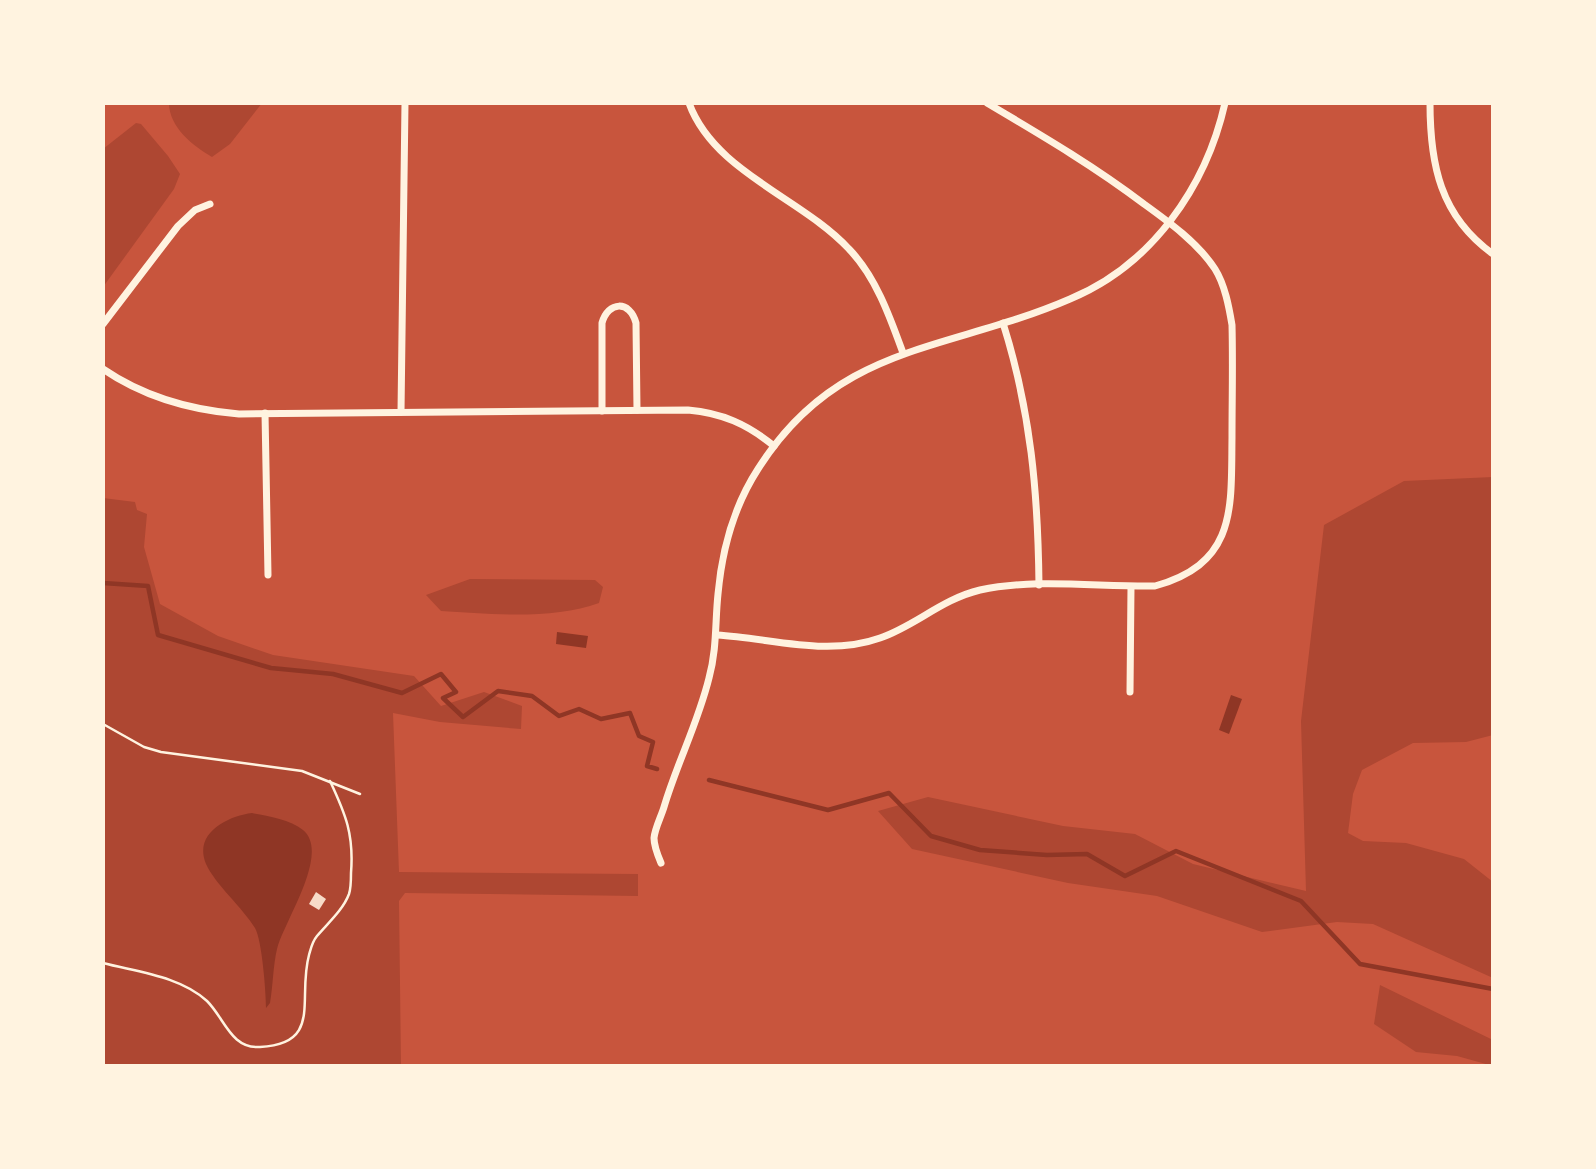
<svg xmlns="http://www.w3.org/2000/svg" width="1596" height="1169" viewBox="0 0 1596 1169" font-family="'Work Sans',sans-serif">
<rect width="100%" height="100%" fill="#c8553d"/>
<g fill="#ae4732">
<path d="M 169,103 L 262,103 L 230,144 L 212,157 C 193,146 169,127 169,103 Z"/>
<path d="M 136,123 L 141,124 L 168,156 L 180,174 L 174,189 L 103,287 L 103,149 Z"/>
<path d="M 1493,477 L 1493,735 L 1466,742 L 1413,743 L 1362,770 L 1353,794 L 1348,833 L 1363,841 L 1406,843 L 1464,859 L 1493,882 L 1493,978 L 1373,924 L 1337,922 L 1262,932 L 1157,896 L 1068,883 L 912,849 L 878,811 L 928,797 L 1063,826 L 1135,834 L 1193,864 L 1306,891 L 1301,721 L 1324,525 L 1404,481 Z"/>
<path d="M 103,498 L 135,502 L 137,510 L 147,514 L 144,547 L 160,604 L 218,636 L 273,655 L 414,676 L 441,706 L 484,692 L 522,706 L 521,729 L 440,722 L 393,713 L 399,872 L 638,874 L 638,896 L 405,893 L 399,901 L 401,1066 L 103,1066 Z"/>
<path d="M 470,579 L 595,580 L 603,587 L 599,603 C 554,620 489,614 441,611 L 426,595 Z"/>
<path d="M 1380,985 L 1493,1040 L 1493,1066 L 1457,1056 L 1416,1052 L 1374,1024 Z"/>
</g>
<g fill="#8f3625">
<path d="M 557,632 L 588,636 L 586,648 L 556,644 Z"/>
<path d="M 1231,695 L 1242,699 L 1229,734 L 1219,730 Z"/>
<path d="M 252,813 C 267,816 290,819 303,830 C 331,853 284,921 277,949 C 273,966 273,986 270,1003 L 266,1008 C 266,992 262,940 255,928 C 243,908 215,884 206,864 C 193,833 228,816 252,813 Z"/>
</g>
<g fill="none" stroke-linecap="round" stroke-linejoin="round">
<g stroke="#8f3625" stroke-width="4.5">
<path d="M 103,583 L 148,586 L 158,635 L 271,668 L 333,674 L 402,693 L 441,674 L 456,692 L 443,698 L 463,717 L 498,691 L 532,696 L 559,716 L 579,709 L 601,719 L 630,713 L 639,736 L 653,742 L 647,766 L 657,769"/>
<path d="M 709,780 L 828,810 L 889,793 L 931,836 L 980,850 L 1047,855 L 1087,854 L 1125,876 L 1176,851 L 1301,901 L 1360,964 L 1493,989"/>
</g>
</g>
<path fill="#f7dbc8" d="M 316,892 L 326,899 L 319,910 L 309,904 Z"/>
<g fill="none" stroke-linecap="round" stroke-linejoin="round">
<g stroke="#fff3e0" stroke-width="2.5">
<path d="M 103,724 L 144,747 L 161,752 L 302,771 L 360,794"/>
<path d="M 103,963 C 137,972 180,976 207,1001 C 225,1019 231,1049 260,1047 C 323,1044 297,999 309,955 C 311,948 312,942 317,936 C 328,923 343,910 349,894 C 351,888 351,880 351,873 C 354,835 346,815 330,781"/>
</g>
<g stroke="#fff3e0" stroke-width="7">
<path d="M 689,103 C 714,172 802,198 849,249 C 876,277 890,317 903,353"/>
<path d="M 1430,103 C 1430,164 1440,216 1493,254"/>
<path d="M 1003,323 C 1031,412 1038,493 1039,585"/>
<path d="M 103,324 L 178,226 L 195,210 L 210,204"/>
<path d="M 103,369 C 144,397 190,410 239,414 L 688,410 C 722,413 747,424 774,446"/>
<path d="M 602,411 L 602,323 C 608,301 630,300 636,323 L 637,410"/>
<path d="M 401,412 L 405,103"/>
<path d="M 265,413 L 268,575"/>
<path d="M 717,635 C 771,638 827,657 880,638 C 915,626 942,599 980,590 C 1036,578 1098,587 1155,586 C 1237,563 1231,509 1232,438 C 1232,400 1233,363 1232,325 C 1229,307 1225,285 1215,269 C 1198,243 1169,222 1144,204 C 1094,166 1041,135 987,103"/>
<path d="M 1130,692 L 1131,587"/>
<path d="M 661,863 C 658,856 654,845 654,838 C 655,828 661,817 664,807 C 677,763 698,723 709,678 C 717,649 715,622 718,594 C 722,550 734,506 758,469 C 838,342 948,352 1070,299 C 1152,265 1206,187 1225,103"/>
</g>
</g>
<rect width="1596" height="1169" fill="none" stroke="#fff3e0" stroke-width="210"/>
</svg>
